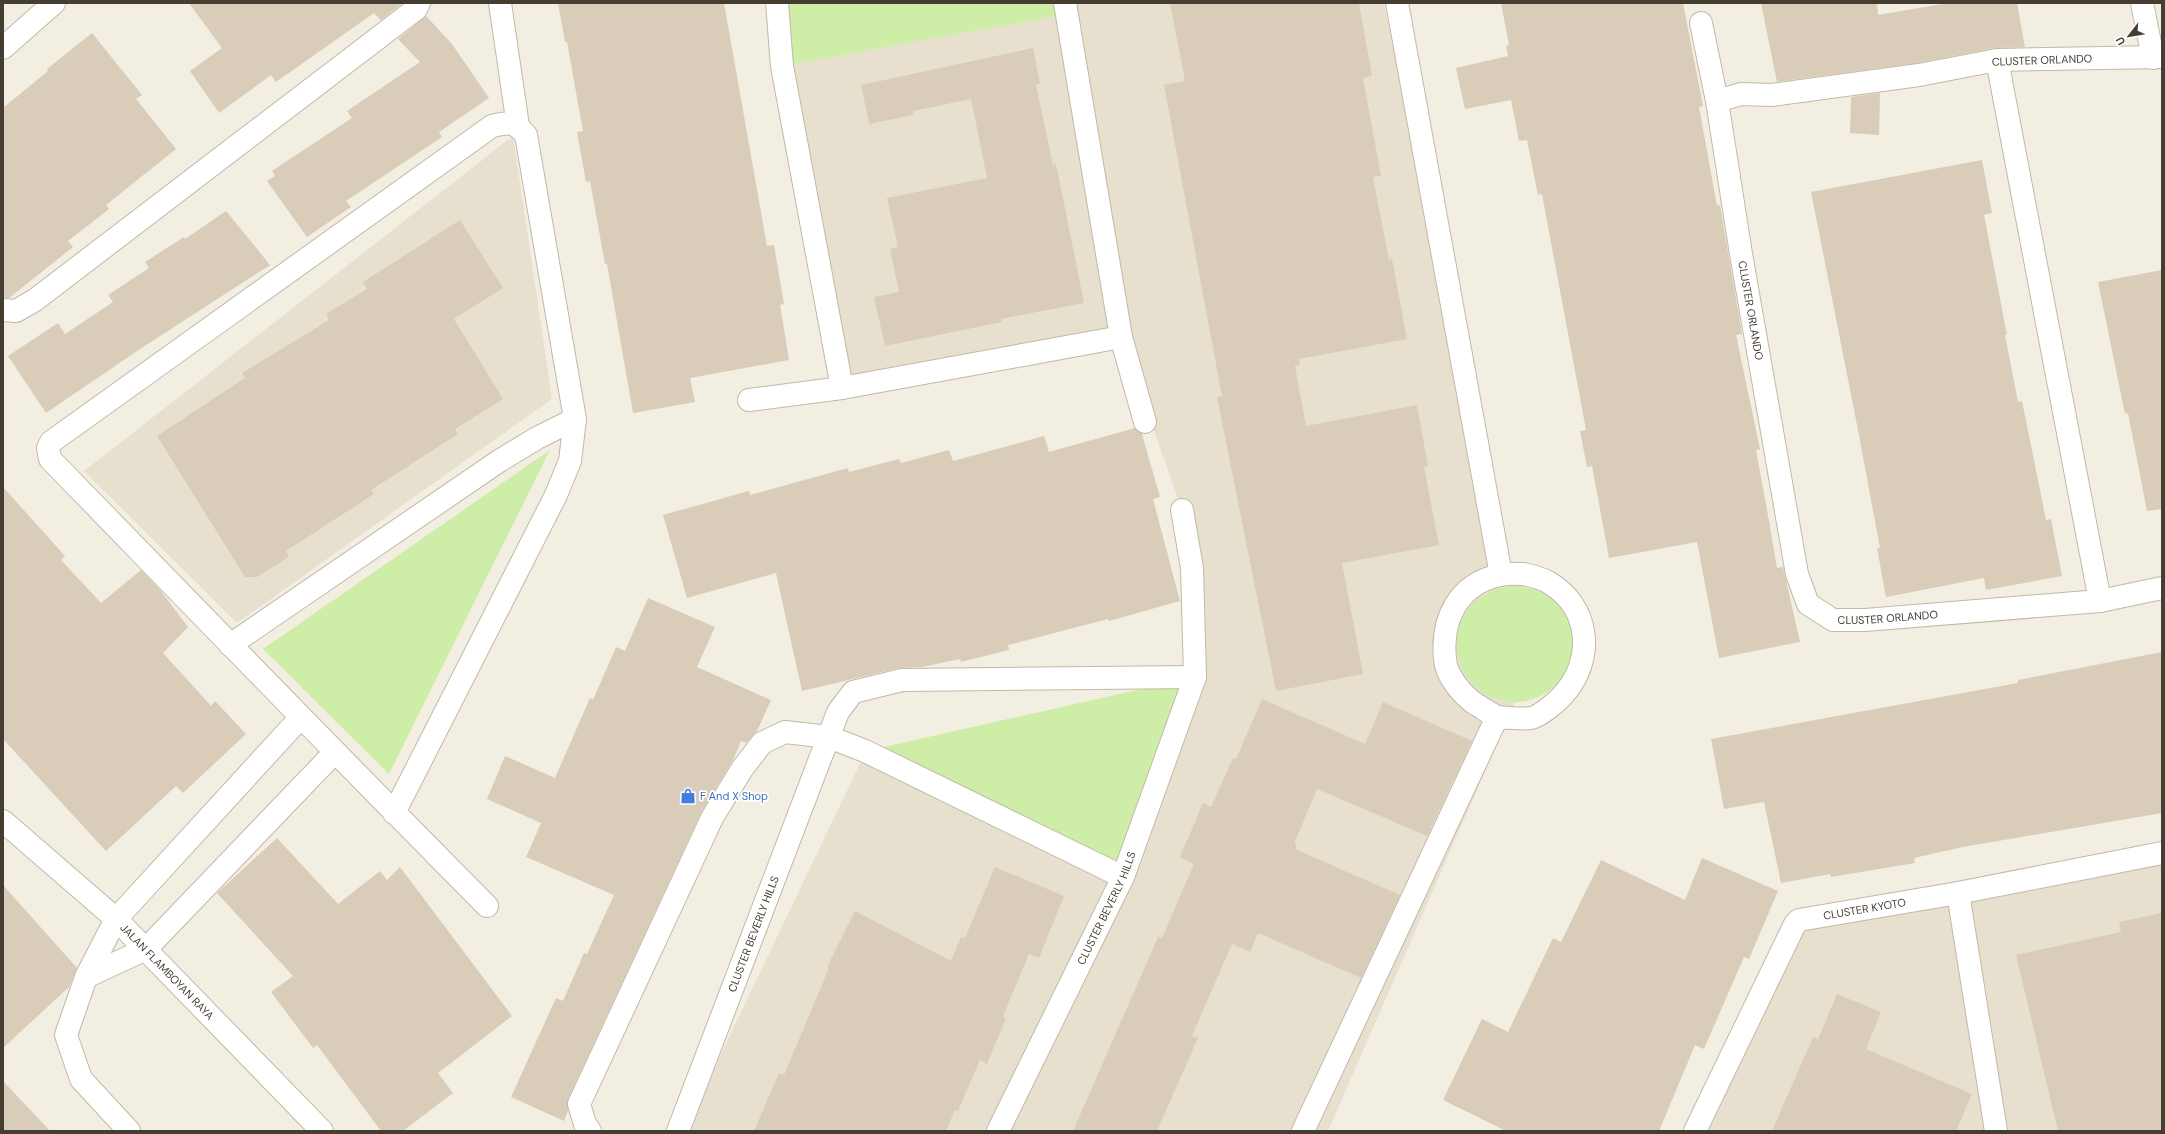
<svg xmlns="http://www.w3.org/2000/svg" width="2165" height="1134" viewBox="0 0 2165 1134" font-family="'DM Sans',sans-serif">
<rect width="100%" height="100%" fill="#f3eee2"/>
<g fill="#e8e0cf">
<path d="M 1065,3 L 1384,3 L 1504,586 L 1486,593 L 1462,621 L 1457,640 L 1459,658 L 1496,699 L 1515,703 L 1328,1131 L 684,1131 L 866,751 L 1123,877 L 1195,677 L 1182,510 L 1121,337 L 842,388 L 782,66 L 1066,14 Z"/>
<path d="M 513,136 L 552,399 L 237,623 L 84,471 Z"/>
<path d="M 2162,853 L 2162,1131 L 1701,1131 L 1800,921 Z"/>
</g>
<g fill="#ceeda6">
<path d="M 770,3 L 1064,3 L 1067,14 L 782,66 Z"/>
<path d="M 550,450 L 389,774 L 263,649 Z"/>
<circle cx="1515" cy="644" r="58"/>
<path d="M 1195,677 L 1123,877 L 866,751 Z"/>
</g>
<g fill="#d9ccb9">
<path d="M 189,3 L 403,3 L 381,20 L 374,13 L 276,82 L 271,75 L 219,113 L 190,71 L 222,48 Z"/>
<path d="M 558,3 L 724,3 L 767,246 L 774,245 L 784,304 L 780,305 L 789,360 L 690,378 L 695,402 L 633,413 L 607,264 L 605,264 L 590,181 L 586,182 L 577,132 L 583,131 L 567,42 L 565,42 Z"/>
<path d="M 1170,3 L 1359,3 L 1372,76 L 1363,78 L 1381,176 L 1373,177 L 1389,260 L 1392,259 L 1407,339 L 1299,359 L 1300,365 L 1295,366 L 1306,426 L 1417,405 L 1428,466 L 1424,467 L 1439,545 L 1342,563 L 1363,674 L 1276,691 L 1217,397 L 1222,396 L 1164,85 L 1185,81 Z"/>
<path d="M 1501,3 L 1683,3 L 1703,106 L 1699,107 L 1717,206 L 1720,205 L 1742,334 L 1736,335 L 1760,449 L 1756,450 L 1769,521 L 1777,568 L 1783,567 L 1800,642 L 1719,658 L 1697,542 L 1609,558 L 1592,466 L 1587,467 L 1580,431 L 1586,430 L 1542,194 L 1538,195 L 1527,140 L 1519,141 L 1511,100 L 1465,109 L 1456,68 L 1508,56 L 1506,46 L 1509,45 Z"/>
<path d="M 1761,3 L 1877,3 L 1878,15 L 1948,3 L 2017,3 L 2025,47 L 1995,48 L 1917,63 L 1777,82 Z"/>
<path d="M 426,16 L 452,44 L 489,98 L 439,132 L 442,137 L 346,201 L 351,207 L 307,237 L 267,181 L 275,176 L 272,171 L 352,118 L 347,111 L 420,62 L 398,39 Z"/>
<path d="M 92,33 L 142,95 L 136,99 L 176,149 L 106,205 L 109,209 L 68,241 L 73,247 L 9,298 L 3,298 L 3,108 L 48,71 L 47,69 Z"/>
<path d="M 1033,48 L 1040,84 L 1036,85 L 1053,165 L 1056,164 L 1084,303 L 1001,319 L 1002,322 L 885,346 L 874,297 L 899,292 L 890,249 L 898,247 L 887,198 L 987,178 L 971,99 L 913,111 L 913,115 L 869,124 L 861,85 Z"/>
<path d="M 1880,93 L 1879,135 L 1850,133 L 1851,97 Z"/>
<path d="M 1982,160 L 1992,213 L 1984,215 L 2007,335 L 2005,335 L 2018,402 L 2022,401 L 2046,520 L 2051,519 L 2062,576 L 1986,590 L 1984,578 L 1886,597 L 1877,548 L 1880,548 L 1858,430 L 1811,192 Z"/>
<path d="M 226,211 L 270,265 L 140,349 L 46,413 L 8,356 L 58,323 L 65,334 L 113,302 L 108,295 L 149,268 L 145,262 L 184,237 L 185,239 Z"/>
<path d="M 460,220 L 503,288 L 454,319 L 503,399 L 455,429 L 458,434 L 371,490 L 374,494 L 286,551 L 289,557 L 257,577 L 245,577 L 157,436 L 245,378 L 242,373 L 329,320 L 326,314 L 367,289 L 363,282 Z"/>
<path d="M 2162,270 L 2162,509 L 2147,511 L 2128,413 L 2125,414 L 2098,282 Z"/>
<path d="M 1135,428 L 1142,434 L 1160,497 L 1153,499 L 1180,601 L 1109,621 L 1108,619 L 1008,645 L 1009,650 L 961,662 L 960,659 L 922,667 L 899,668 L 802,691 L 776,573 L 687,598 L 663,515 L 749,491 L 750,495 L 848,468 L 849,472 L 899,459 L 901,463 L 949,450 L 953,461 L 1044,436 L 1049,452 Z"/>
<path d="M 3,487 L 65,556 L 61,560 L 101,603 L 141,570 L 160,590 L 188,627 L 163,653 L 211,706 L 215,701 L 246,734 L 183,793 L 176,786 L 106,851 L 3,739 Z"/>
<path d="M 648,598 L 715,627 L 697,667 L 771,700 L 757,731 L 746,743 L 741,741 L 733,760 L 701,813 L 568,1099 L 568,1111 L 564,1121 L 511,1097 L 556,998 L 563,1001 L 584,953 L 587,954 L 614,895 L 526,857 L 541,823 L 487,799 L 505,756 L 555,778 L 590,698 L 593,700 L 616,647 L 625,651 Z"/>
<path d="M 2162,652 L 2162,813 L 1963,847 L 1914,858 L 1915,863 L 1831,877 L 1830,874 L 1781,883 L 1764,802 L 1724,809 L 1711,739 L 2018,683 L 2018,680 Z"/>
<path d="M 1262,699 L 1365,744 L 1383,702 L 1472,741 L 1427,836 L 1317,789 L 1294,844 L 1297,845 L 1295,849 L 1400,895 L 1361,978 L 1258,933 L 1250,952 L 1232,944 L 1192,1036 L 1198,1038 L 1157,1131 L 1073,1131 L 1158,937 L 1162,938 L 1194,864 L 1180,857 L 1203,803 L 1211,807 L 1233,758 L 1236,759 Z"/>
<path d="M 277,838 L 338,904 L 380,871 L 387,880 L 400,867 L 512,1016 L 438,1073 L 453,1093 L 403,1131 L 381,1131 L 317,1045 L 313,1048 L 271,992 L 293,976 L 217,893 Z"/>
<path d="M 1702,858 L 1778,891 L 1749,959 L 1744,957 L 1704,1049 L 1695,1045 L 1659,1131 L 1506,1131 L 1443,1100 L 1482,1019 L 1508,1032 L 1553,938 L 1561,942 L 1601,860 L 1685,900 Z"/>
<path d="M 995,867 L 1064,896 L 1039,958 L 1029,954 L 1003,1016 L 1006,1018 L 987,1064 L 980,1060 L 958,1111 L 955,1110 L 946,1131 L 754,1131 L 779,1073 L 784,1075 L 829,968 L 827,967 L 855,911 L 951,961 L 961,937 L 965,938 Z"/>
<path d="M 3,885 L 77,968 L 69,987 L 3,1048 Z"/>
<path d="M 2162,913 L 2162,1131 L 2058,1131 L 2016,955 L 2121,932 L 2119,922 Z"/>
<path d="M 1837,994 L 1881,1012 L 1866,1049 L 1972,1094 L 1956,1131 L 1772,1131 L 1813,1037 L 1818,1039 Z"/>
<path d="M 3,1081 L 50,1131 L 3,1131 Z"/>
</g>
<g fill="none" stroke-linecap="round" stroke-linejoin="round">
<defs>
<g id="minor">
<path d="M 500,3 L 518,126"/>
<path d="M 777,3 L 782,66 L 842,388"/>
<path d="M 1065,3 L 1121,337 L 1145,422"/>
<path d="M 1397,3 L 1501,575"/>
<path d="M 2142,3 L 2153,58"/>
<path d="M 1701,23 L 1717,101"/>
<path d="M 3,48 L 54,3"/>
<path id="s1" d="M 2162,57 L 1997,60 L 1919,75 L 1771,95 L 1741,94 L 1717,101 L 1741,254 L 1797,574 L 1808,604 L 1833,620 L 1865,620 L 2100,601 L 2162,588"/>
<path d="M 1997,60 L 2100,601"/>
<path d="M 3,310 L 16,311 L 35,300 L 416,9 L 419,3"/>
<path d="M 749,400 L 842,388 L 1121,337"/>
<path d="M 1524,574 C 1532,576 1541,578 1548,582 C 1591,607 1595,660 1563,695 C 1558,701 1539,717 1531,718 C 1525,719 1500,718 1495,716 C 1489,713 1483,708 1477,705 C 1463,696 1446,676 1445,659 C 1441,619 1458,584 1500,575 C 1508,573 1517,574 1524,574 Z"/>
<path d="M 230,645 L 499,461 L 537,438 L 575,419"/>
<path d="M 394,813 L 556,495 L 570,461 L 575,419 L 526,135 C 514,121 510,122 492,126 L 51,442 L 48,448 L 50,459 C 195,608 340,758 487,906"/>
<path id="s2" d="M 3,821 L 116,919 L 322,1131"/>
<path d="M 1958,893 L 1996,1131"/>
<path d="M 86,977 L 146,949 L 335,752"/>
<path d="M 129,1131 L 81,1079 L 66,1035 L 86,977 L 116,919 L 301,717"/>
<path d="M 590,1131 L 585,1124 L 579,1104 L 712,818 L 742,769 L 762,743 L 785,732 L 829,737 L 865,751 L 1123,877"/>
<path id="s3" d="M 678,1131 L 838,712 L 853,692 L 902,680 L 1195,677"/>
<path id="s4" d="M 998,1131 L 1123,877 L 1195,677 L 1192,568 L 1182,510"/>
<path d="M 1303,1131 L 1497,717"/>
<path id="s5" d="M 1695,1131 L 1795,924 L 1799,920 L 1958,893 L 2162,853"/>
</g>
</defs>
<use href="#minor" stroke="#c2b8a7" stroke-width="24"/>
<use href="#minor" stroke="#fff" stroke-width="22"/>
</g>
<defs>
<symbol id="shop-bare" viewBox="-9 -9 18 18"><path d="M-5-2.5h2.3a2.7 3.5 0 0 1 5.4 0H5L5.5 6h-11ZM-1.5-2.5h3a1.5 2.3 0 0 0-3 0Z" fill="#3f7fe0" stroke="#fff" stroke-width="2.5" paint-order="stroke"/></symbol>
</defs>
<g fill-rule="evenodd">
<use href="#shop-bare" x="677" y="785" width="22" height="22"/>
</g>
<g text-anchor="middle" stroke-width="3.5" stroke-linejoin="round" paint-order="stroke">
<g font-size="11" fill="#453d32" stroke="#fff">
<text transform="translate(2042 60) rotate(-2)" y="4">CLUSTER ORLANDO</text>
<text dy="4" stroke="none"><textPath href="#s1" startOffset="661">CLUSTER ORLANDO</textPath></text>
<text dy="4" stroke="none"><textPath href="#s1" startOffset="1045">CLUSTER ORLANDO</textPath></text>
<text dy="4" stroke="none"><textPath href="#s4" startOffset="248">CLUSTER BEVERLY HILLS</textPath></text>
<text dy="4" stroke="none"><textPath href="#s5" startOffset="302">CLUSTER KYOTO</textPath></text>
<text dy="4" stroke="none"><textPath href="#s3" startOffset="211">CLUSTER BEVERLY HILLS</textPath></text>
<text dy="4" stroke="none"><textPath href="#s2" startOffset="223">JALAN FLAMBOYAN RAYA</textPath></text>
</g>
<g font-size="11" fill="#366cbe" stroke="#fff" text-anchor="start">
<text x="700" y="800">F And X Shop</text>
</g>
</g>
<rect width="2165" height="1134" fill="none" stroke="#453d32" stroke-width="8"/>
<g transform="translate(2129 36) rotate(239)" stroke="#ffffff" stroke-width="3" paint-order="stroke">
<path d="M0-3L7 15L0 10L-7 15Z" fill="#453d32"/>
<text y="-6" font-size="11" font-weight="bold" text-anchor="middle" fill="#453d32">U</text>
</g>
</svg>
